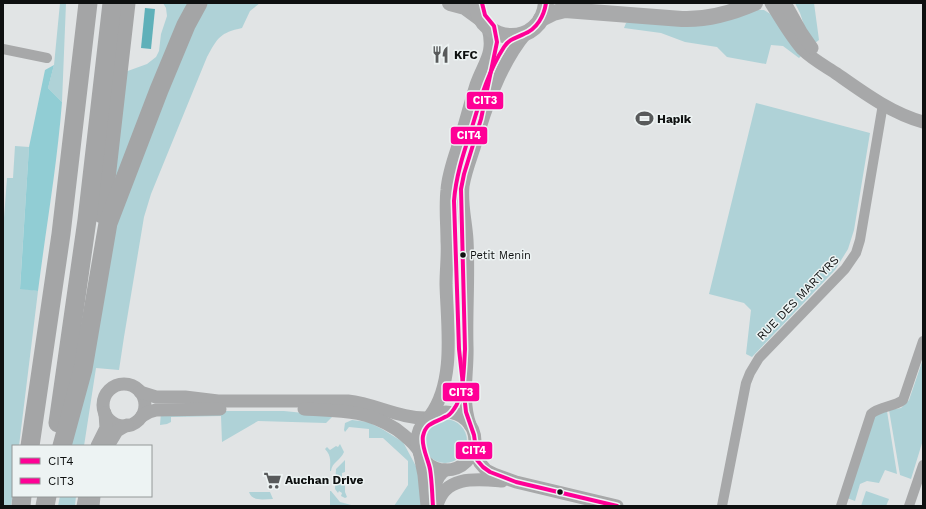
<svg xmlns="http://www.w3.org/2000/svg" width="926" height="509" viewBox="0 0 926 509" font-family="'Work Sans',sans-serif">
<rect width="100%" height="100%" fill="#e1e4e5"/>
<g fill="#afd2d7">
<path d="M 60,3 L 66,3 L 62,102 L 48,88 L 54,65 Z"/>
<path d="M 163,3 L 188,3 L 110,204 L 125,72 L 147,64 L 156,57 L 159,51 L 161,34 L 167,16 L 166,8 Z"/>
<path d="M 204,3 L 260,3 L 250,11 L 242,28 C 220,33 218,37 207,57 L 151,194 L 144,217 L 124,337 L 119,370 L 96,368 L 84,446 L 69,446 L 112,229 Z"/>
<path d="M 795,3 L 814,3 L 819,40 L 815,43 L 805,28 L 800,13 Z"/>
<path d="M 755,10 L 764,10 L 772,15 L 802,55 L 799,58 L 783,46 L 771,45 L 766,64 L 727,57 L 717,47 L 685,42 L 661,33 L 624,28 L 626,23 L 633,20 Z"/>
<path d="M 756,103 L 870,133 L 854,230 L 848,249 L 835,270 L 752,357 L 746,354 L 751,310 L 744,303 L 709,294 Z"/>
<path d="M 15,146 L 29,147 L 20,288 L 38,291 L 19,446 L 13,446 L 13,492 L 11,506 L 3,506 L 3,231 L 7,178 L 13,178 Z"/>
<path d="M 923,359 L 923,440 L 911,479 L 900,475 L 889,410 L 901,408 L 909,400 Z"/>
<path d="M 200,411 L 284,411 L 333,416 L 326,423 L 258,421 L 222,442 L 221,416 L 171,417 L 171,422 L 167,424 L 160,425 L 161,412 Z"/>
<path d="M 887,411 L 897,474 L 885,470 L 879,483 L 867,481 L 860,484 L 855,501 L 847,498 L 875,415 Z"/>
<circle cx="445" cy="441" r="22"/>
<path d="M 352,420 L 368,422 L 382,429 L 403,442 L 418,470 L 421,506 L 394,506 L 408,485 L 408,461 L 383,438 L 369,438 L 369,429 L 349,427 L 345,432 L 344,430 L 345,423 Z"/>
<path d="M 340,444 L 344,452 C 341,460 332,462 331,471 L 330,471 C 330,463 332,456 325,449 L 327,447 L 330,450 L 336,446 L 338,447 Z"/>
<path d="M 345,460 L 345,472 L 342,473 L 342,483 L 345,483 L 345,492 L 347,497 L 345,498 L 341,496 L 342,493 L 339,491 L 338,493 L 335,489 L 336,469 Z"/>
<path d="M 330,491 L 331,491 L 340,502 L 355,506 L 330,506 Z"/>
<path d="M 866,491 L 889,499 L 886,506 L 861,506 Z"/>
<path d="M 249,492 L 270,492 L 273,499 C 264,499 252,502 249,492 Z"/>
<path d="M 60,496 L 76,496 L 75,506 L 58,506 Z"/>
</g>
<path fill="#91cdd4" d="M 54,65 L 48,88 L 62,102 C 57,166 46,228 38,291 L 20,289 L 29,147 L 45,70 Z"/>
<path fill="#5fb0b9" d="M 145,8 L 155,9 L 151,49 L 141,48 Z"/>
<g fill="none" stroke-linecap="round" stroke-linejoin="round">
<g stroke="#a7a8a9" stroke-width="10">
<path d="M 3,49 L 47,58"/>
<path d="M 722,506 L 746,383 L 750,373 L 759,358 L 845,269 L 856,253 L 860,240 L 883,104"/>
<path d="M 841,506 L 871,414 C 880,406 894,407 903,400 L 923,341"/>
<path d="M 909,506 L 923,465"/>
</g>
<g stroke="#a7a8a9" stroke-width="13">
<path d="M 771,3 C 781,19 790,35 802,49 C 812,59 825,66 837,74 C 864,93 891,113 923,122"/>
<path d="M 785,3 L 801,32 L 812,48"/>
<circle cx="124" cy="405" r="21"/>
<path d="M 140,392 L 156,397 L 185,397 L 218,401 L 348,401 C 376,404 400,419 428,418"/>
<path d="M 304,409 C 340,411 365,409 396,429 C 404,435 411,440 417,448"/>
<circle cx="446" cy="441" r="29"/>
<path d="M 142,416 L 149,412 L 156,410 L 220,409"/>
<path d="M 430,416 C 456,381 447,325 446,284 C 446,269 448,255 447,241 C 447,224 445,207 447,190 C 448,174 454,158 459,143 C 465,124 470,104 476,85 C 484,62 495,54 488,28"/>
<path d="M 470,425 C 461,399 468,372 467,346 C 466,311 469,276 467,240 C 466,222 461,204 463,186 C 465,173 470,160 474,148 C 485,109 500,64 526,33"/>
<path d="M 97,446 L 106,428 L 105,413"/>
<path d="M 108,446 L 117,431 L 127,425"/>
<path d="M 473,449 L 480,463 L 486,470 L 494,474 L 516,482 L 617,506"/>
<path d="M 420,455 L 424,475 L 427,506"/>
<path d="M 436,505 C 435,491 433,479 445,470"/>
<path d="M 83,506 L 85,496"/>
<path d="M 93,506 L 94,496"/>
<path d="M 437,506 C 444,475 477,479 502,481"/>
</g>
<g stroke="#a9aaab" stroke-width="16">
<path d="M 450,3 L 465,7 L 480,18"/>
<path d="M 476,3 C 481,47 542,47 546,3"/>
<path d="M 541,19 L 553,13 L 565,10 L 682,19 C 707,20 732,13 755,3"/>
</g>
<g stroke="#a4a5a6" stroke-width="19">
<path d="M 102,214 L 126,3"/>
<path d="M 58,423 L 87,220 L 112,3"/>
<path d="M 30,446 L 61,234 L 88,3"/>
<path d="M 62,446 L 83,369 L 108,223 L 159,90 L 186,25 L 198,3"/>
<path d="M 21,506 L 22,496"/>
<path d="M 45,506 L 47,496"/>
</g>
<defs>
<path id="bus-1" d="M 546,3 C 544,16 537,29 524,34 C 516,38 509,39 504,47 C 489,70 481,97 473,124 C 465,149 456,174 454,201 L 459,349 L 466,412 L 474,435 L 475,442 L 473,449 L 477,460 L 483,467 L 490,472 L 516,482 L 617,506"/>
<path id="bus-2" d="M 433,506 C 432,493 432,481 430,469 C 428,459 421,446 423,436 C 426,422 435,423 445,417 C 449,416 452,412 454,409 C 464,396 464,365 465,349 L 461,189 L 464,174 L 481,119 L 497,42 L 494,26 L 485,15 L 482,3"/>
</defs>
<use href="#bus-1" stroke="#edf3f3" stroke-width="7"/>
<use href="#bus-2" stroke="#edf3f3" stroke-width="7"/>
<use href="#bus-1" stroke="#ff0096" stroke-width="4"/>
<use href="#bus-2" stroke="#ff0096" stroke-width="4"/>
</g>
<defs>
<symbol id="restaurant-bare" viewBox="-9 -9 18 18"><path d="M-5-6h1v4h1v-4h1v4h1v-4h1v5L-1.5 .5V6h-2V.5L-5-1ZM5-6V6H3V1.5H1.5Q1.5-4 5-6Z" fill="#585a5b" stroke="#edf3f3" stroke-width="2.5" paint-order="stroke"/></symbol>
<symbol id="stadium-bare" viewBox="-9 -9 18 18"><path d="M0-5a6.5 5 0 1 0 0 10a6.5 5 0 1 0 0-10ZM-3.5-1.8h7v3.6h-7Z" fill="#585a5b" stroke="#edf3f3" stroke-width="2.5" paint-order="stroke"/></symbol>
<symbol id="supermarket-bare" viewBox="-9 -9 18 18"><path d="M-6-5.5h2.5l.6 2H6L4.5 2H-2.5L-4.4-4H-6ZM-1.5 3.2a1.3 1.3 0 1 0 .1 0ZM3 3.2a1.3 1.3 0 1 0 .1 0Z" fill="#585a5b" stroke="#edf3f3" stroke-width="2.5" paint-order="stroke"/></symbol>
</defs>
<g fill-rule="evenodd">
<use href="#restaurant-bare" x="428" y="42" width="25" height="25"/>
<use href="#stadium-bare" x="632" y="106" width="25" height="25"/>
<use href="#supermarket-bare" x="260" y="468" width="25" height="25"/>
</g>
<g fill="#0e1010" stroke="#edf3f3" stroke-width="1.5">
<circle cx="463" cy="255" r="3.5"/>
<circle cx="560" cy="492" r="3.5"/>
</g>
<g text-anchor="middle" stroke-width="3" stroke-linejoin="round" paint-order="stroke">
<g font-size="11" fill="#0e1010" stroke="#edf3f3" text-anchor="start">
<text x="470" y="259">Petit Menin</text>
</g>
<g font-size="12" font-weight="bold" fill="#0e1010" stroke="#edf3f3" text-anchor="start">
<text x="454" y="59">KFC</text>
<text x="657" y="123">Hapik</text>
<text x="285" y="484">Auchan Drive</text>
</g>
<g font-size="12" fill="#0e1010" stroke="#edf3f3">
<text transform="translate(798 298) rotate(-46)" y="4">RUE DES MARTYRS</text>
</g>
</g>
<g stroke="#edf3f3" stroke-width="1.5">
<rect x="466" y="91" width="38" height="19" rx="4" fill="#ff0096"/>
<rect x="450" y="126" width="38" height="19" rx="4" fill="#ff0096"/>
<rect x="442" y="382" width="38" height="20" rx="4" fill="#ff0096"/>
<rect x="455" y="441" width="38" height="19" rx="4" fill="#ff0096"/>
</g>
<g font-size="11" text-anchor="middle" font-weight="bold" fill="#fff">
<text x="485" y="104">CIT3</text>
<text x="469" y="139">CIT4</text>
<text x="461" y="396">CIT3</text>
<text x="474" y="454">CIT4</text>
</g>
<rect width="926" height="509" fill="none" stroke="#0e1010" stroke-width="8"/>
<rect x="12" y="445" width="140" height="52" fill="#edf3f3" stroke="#949898"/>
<rect x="20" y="458" width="20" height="6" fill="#ff0096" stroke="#949898"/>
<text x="48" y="465" font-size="12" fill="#0e1010">CIT4</text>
<rect x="20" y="478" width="20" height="6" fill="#ff0096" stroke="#949898"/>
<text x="48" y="485" font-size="12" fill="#0e1010">CIT3</text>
</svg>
